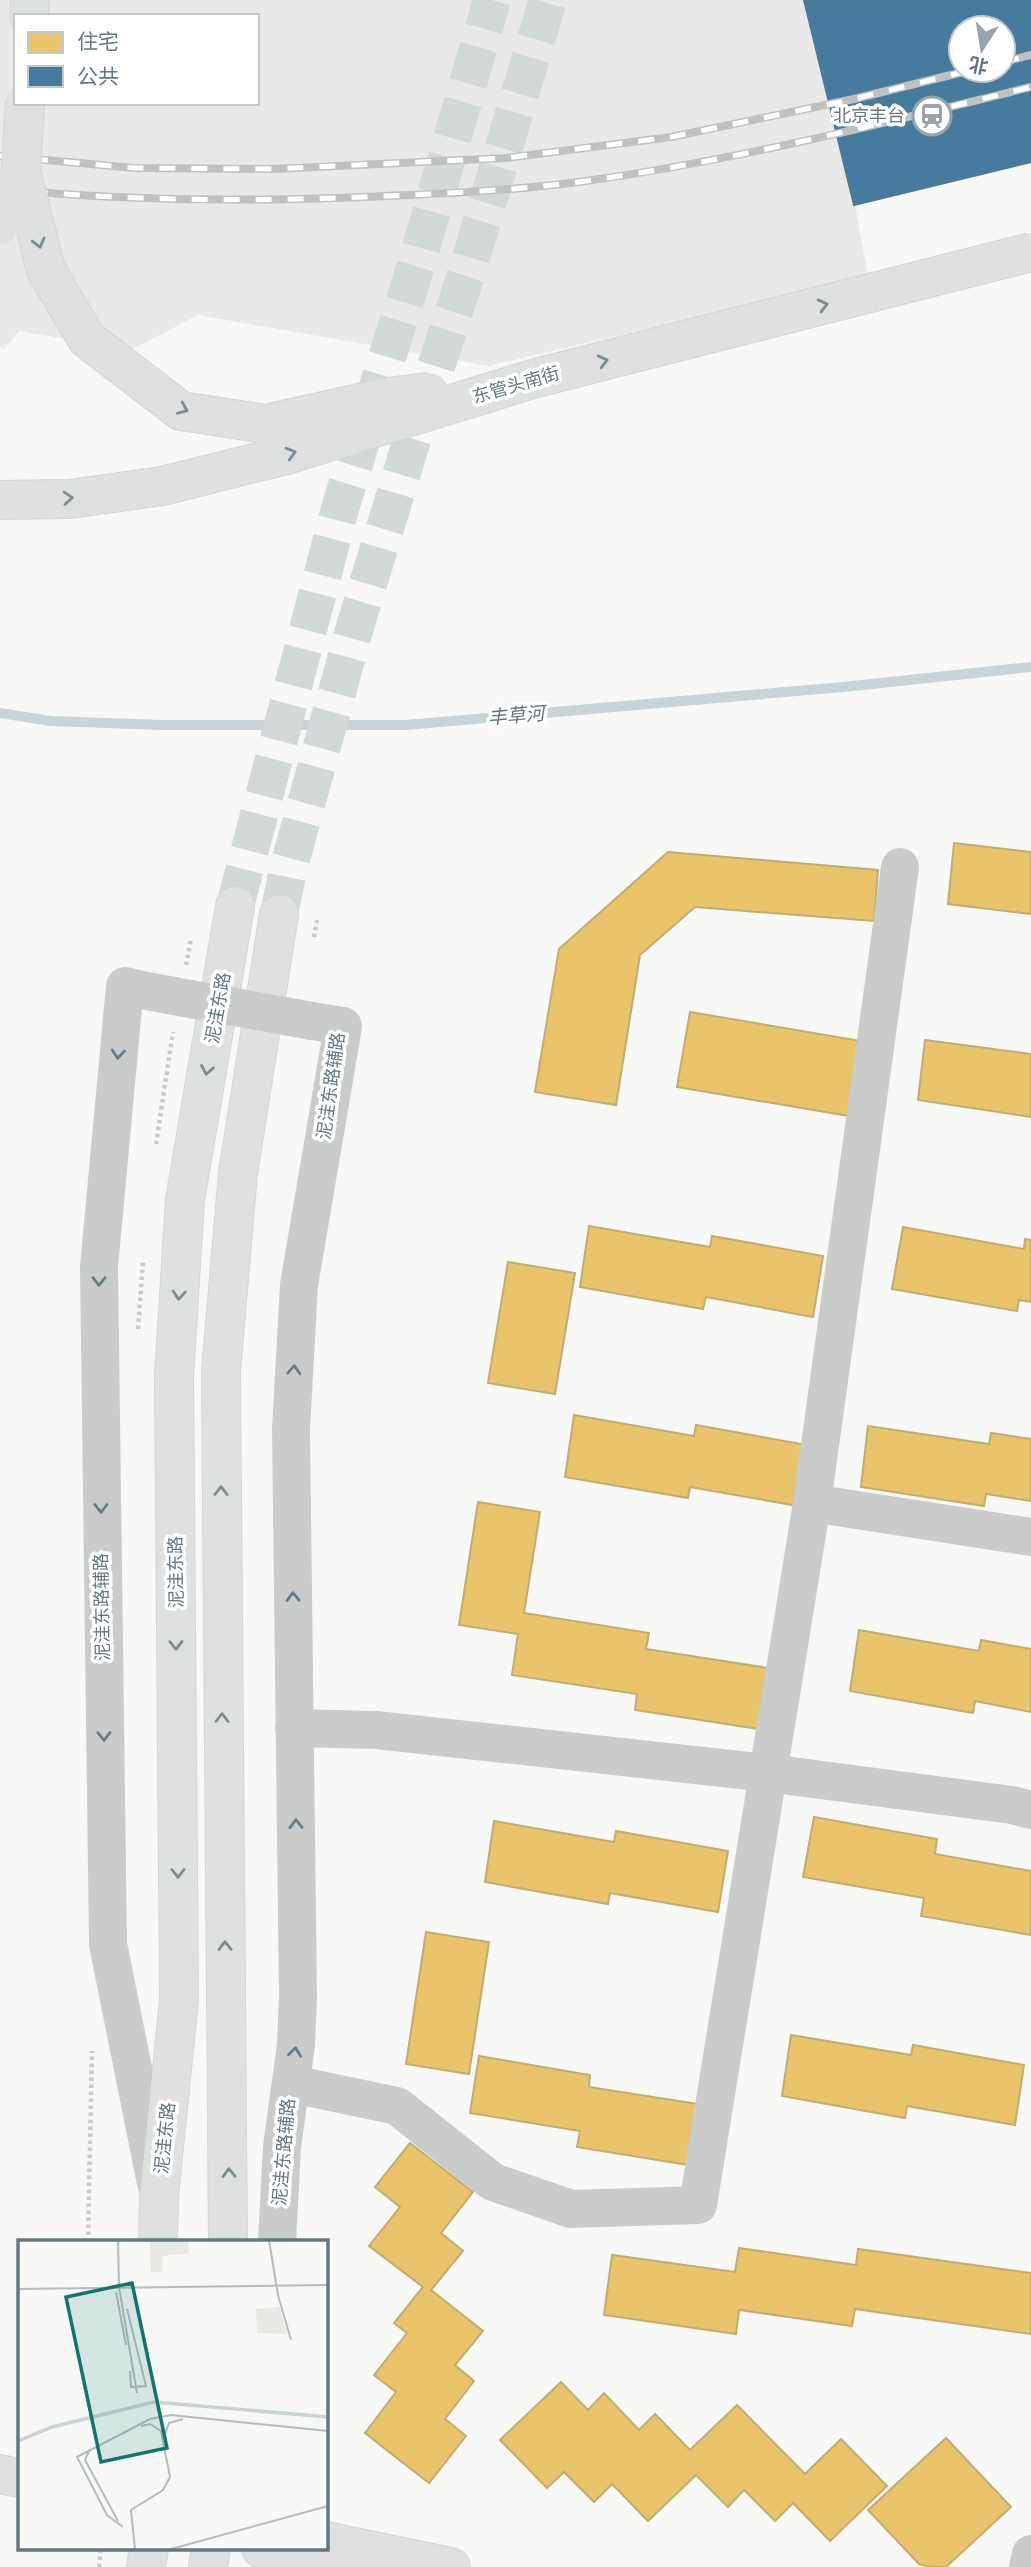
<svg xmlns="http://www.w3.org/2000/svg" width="1031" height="2567" viewBox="0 0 1031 2567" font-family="'PT Sans Narrow','Noto Sans SC',sans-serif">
<rect width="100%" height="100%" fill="#f8f8f7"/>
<path fill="#e8e9e8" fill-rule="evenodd" d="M 0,0 L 1031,0 L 1031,162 L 855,205 L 868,277 L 489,366 L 198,315 L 131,350 L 19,331 L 4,349 L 0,347 ZM 16,16 L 257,16 L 257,103 L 16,103 ZM 961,28 L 1003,28 L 1003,70 L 961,70 Z"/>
<g fill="#e9c46a" stroke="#c1ad71" stroke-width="2">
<path d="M 954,843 L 1031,852 L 1031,914 L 948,904 Z"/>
<path d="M 668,852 L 878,870 L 874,921 L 695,907 L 640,955 L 616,1105 L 535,1092 L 559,949 Z"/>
<path d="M 690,1012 L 867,1042 L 855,1117 L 677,1087 Z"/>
<path d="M 925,1040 L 1031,1054 L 1031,1117 L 918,1100 Z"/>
<path d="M 589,1226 L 710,1247 L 712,1236 L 823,1256 L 813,1317 L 706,1297 L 703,1309 L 580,1287 Z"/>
<path d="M 903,1227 L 1024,1249 L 1025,1239 L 1031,1240 L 1031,1302 L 1019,1300 L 1017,1311 L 892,1289 Z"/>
<path d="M 508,1262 L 575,1273 L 555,1394 L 488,1383 Z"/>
<path d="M 574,1415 L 694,1436 L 696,1425 L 807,1445 L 798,1506 L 690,1487 L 688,1498 L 565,1477 Z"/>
<path d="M 868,1426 L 989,1444 L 991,1433 L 1031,1439 L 1031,1501 L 986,1494 L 984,1506 L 861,1487 Z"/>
<path d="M 478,1502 L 540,1512 L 524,1613 L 649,1633 L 646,1649 L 768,1668 L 759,1729 L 635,1710 L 637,1694 L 512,1675 L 518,1634 L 459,1625 Z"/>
<path d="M 859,1630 L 979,1651 L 981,1640 L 1031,1649 L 1031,1712 L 975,1701 L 973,1713 L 850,1691 Z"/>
<path d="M 814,1817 L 937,1839 L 935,1854 L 1031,1871 L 1031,1935 L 921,1916 L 924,1898 L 803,1877 Z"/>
<path d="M 494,1821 L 614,1842 L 616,1831 L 728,1851 L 718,1912 L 610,1893 L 608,1904 L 485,1882 Z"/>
<path d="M 426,1932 L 489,1942 L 469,2074 L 406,2064 Z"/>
<path d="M 791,2035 L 911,2055 L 913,2045 L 1024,2065 L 1015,2125 L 907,2106 L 905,2118 L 782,2096 Z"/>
<path d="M 479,2056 L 590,2075 L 589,2087 L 711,2106 L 701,2167 L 577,2147 L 580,2131 L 470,2113 Z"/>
<path d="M 410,2143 L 473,2192 L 441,2233 L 463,2251 L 431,2290 L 483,2331 L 455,2365 L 474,2381 L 445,2419 L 466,2436 L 429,2483 L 365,2433 L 396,2392 L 374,2375 L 407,2333 L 394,2323 L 423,2287 L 369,2246 L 400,2207 L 375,2187 Z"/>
<path d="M 739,2248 L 856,2265 L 858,2249 L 1031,2273 L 1031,2334 L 855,2309 L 852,2326 L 739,2310 L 736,2334 L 604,2315 L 612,2255 L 735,2272 Z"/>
<path d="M 561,2382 L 588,2410 L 604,2393 L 639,2430 L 655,2414 L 690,2450 L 737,2405 L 805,2474 L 841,2439 L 887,2486 L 830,2541 L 793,2503 L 775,2521 L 744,2490 L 728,2507 L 696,2475 L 648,2521 L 612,2484 L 594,2502 L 564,2472 L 547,2488 L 500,2440 Z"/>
<path d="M 946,2438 L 1011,2507 L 946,2567 L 931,2567 L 919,2564 L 868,2510 Z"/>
</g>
<path fill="#457b9d" stroke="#4f7a94" stroke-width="2" fill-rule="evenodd" d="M 804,0 L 1031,0 L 1031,162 L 854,205 ZM 961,28 L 1003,28 L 1003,70 L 961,70 Z"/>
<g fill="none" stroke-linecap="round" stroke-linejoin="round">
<path stroke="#cad4d6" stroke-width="10" d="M 0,713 L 50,721 L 162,725 L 406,725 L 843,687 L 1031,667"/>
<g stroke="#d3d8d9" stroke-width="38" stroke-dasharray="38 19" stroke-linecap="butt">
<path d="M 235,906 L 341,505 L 417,262 L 492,0"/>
<path d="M 279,914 L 289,866 L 355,627 L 410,446 L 466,275 L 548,0"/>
</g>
<defs>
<g id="major">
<path d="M 29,16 L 30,0"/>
<path d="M 158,2242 L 159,2196 L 179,2000 L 174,1376 L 185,1200 L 235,906"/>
<path d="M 228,2242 L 221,1371 L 238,1173 L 279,914"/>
<path d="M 0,2474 L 19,2478"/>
<path d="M 326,2541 L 451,2567"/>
<path d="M 261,2548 L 351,2567"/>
<path d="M 146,2567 L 149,2548"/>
<path d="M 208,2567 L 211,2548"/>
</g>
</defs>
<use href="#major" stroke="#d4d5d5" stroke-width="40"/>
<g stroke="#c8c9ca" stroke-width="4.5" stroke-dasharray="3.5 3.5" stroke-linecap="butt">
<path d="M 314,937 L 317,920"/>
<path d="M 186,965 L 191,939"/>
<path d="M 156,1144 L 173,1032"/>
<path d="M 138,1329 L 143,1261"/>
<path d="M 88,2242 L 92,2051"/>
<path d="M 99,2567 L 101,2548"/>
</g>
<g stroke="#cacccc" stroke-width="38">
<path d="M 141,990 L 125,986 L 99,1267 L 108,1944 L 156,2183"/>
<path d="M 812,1503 L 1031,1537"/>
<path d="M 294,1728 L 376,1730 L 768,1773 L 1012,1805 L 1031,1810"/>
<path d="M 311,2088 L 397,2106 L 493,2182 L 571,2209 L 698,2205 L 812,1503 L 900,867"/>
<path d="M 277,2242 L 282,2147 L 296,2045 L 298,1997 L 291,1429 L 299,1285 L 343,1026 L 312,1021"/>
<path d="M 1028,2567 L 1031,2554"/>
</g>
<use href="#major" stroke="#dfe0e0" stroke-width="38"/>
<defs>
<g id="rail">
<path d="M 1003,62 L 1031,55"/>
<path d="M 0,156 L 135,168 L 273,169 L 506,158 L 671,137 L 854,99 L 971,70"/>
<path d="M 0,189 C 128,201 257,202 386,196 C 452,193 520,190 586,181 C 737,160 884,123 1031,87"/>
</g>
</defs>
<use href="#rail" stroke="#c0c2c2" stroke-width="8"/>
<use href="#rail" stroke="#fff" stroke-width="5" stroke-dasharray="16" stroke-linecap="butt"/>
<defs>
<g id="major-bridge">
<path d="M 25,103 L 21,170 L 46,270 L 87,339 L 181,411 L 265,424 L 386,397 L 429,392"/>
<path d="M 0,225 L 21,170"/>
<path d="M 0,500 L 70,499 L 162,486 L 290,454 L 536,378 L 1031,252"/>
</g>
</defs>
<use href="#major-bridge" stroke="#d4d5d5" stroke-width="40" stroke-linecap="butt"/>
<path stroke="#cacccc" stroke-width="38" d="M 141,990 L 312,1021"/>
<use href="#major-bridge" stroke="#dfe0e0" stroke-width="38"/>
</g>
<defs><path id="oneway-chevron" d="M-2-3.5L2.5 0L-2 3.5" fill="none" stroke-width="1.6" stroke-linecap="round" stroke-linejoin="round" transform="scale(1.75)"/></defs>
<g stroke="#7d8c93">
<use href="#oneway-chevron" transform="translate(39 243) rotate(76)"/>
<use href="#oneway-chevron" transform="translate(823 305) rotate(-14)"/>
<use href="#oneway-chevron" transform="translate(603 361) rotate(-14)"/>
<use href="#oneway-chevron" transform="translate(183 409) rotate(23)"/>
<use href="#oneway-chevron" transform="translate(291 453) rotate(-16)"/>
<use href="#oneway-chevron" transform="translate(68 498) rotate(-4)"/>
<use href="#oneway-chevron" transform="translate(207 1070) rotate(100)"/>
<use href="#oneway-chevron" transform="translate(179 1295) rotate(94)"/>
<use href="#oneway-chevron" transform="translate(221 1491) rotate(-90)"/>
<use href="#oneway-chevron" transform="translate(176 1645) rotate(89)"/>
<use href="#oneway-chevron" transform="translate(222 1718) rotate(-90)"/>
<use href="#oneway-chevron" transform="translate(178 1873) rotate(90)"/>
<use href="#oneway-chevron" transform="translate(225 1946) rotate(-91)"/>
<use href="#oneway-chevron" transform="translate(229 2173) rotate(-91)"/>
</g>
<g stroke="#6a7b84">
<use href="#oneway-chevron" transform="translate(118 1054) rotate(95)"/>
<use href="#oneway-chevron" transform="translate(99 1281) rotate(90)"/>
<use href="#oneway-chevron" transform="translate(294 1370) rotate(-87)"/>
<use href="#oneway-chevron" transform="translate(101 1508) rotate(90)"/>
<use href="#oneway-chevron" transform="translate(293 1597) rotate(-91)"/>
<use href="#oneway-chevron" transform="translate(104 1736) rotate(89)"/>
<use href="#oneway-chevron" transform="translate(296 1824) rotate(-91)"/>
<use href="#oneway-chevron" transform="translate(295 2052) rotate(-83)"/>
</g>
<defs>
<symbol id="station-ring" viewBox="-11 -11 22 22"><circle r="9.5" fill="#fff" stroke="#98a4aa" stroke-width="1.5"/><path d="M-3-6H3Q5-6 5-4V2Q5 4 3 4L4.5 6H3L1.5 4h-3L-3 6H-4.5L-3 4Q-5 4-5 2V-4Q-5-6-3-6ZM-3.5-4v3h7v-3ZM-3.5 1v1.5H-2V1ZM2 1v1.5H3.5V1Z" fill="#98a4aa"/></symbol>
</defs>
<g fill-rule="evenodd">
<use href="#station-ring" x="910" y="94" width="44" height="44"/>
</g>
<g text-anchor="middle" stroke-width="7" stroke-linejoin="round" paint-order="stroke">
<g font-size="18" fill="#657780" stroke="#fff" text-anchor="end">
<text x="905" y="122">北京丰台</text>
</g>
<g font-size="18" fill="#657780" stroke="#fff">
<text transform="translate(516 385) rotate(-16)" y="6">东管头南街</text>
<text transform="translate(218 1008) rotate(-80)" y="6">泥洼东路</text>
<text transform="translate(331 1086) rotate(-82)" y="6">泥洼东路辅路</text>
<text transform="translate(176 1572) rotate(-91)" y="6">泥洼东路</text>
<text transform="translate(102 1607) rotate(-91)" y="6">泥洼东路辅路</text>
<text transform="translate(165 2138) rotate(-84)" y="6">泥洼东路</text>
<text transform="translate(284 2152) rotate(-85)" y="6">泥洼东路辅路</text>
</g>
<g font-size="19" font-style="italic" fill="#5f767a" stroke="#fff">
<text transform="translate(516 715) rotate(-5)" y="7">丰草河</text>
</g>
</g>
<g transform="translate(18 2240)">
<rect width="310" height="310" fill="#f8f8f7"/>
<path d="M 132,0 L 170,0 L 171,13 L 145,16 L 144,32 L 133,32 ZM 262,67 L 269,94 L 239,93 L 238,69 Z" fill="#e7e9e4"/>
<path fill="none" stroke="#cad4d6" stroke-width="3.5" d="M 0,201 L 34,187 L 136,162 L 310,177"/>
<path fill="none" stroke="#b4bcc0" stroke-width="2" d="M 100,0 L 101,47 L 119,153M 251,0 L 260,55 L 273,100M 0,49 L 310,45M 98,52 L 108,105M 109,69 L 128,146 L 113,147 L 112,131M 146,197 L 151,183 L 165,179M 72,209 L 67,220 L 100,281M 105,287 L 89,275 L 59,217 L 132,179 L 153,175 L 310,191M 117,309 L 113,270 L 145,250 L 152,237 L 143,191 L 132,184 L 123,186M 153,309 L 310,266"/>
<path fill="#0f766e" fill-opacity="0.15" stroke="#0f766e" stroke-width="3.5" d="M 114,43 L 149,208 L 83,222 L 48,57 Z"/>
<rect width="310" height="310" fill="none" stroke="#657780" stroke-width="3.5"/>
</g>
<rect x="14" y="14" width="245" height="91" fill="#ffffff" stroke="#c1c9cc" stroke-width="2"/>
<rect x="28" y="32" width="35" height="21" fill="#e9c46a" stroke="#c1c9cc" stroke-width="2"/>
<text x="77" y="49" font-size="21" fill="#657780">住宅</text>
<rect x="28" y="66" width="35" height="21" fill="#457b9d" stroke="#c1c9cc" stroke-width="2"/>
<text x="77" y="84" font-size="21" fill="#657780">公共</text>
<g transform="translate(982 49) rotate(192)"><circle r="33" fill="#ffffff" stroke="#c1c9cc" stroke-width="2"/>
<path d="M0-5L12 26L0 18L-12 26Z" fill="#98a4aa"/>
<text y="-10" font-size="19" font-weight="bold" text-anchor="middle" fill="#657780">北</text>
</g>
</svg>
